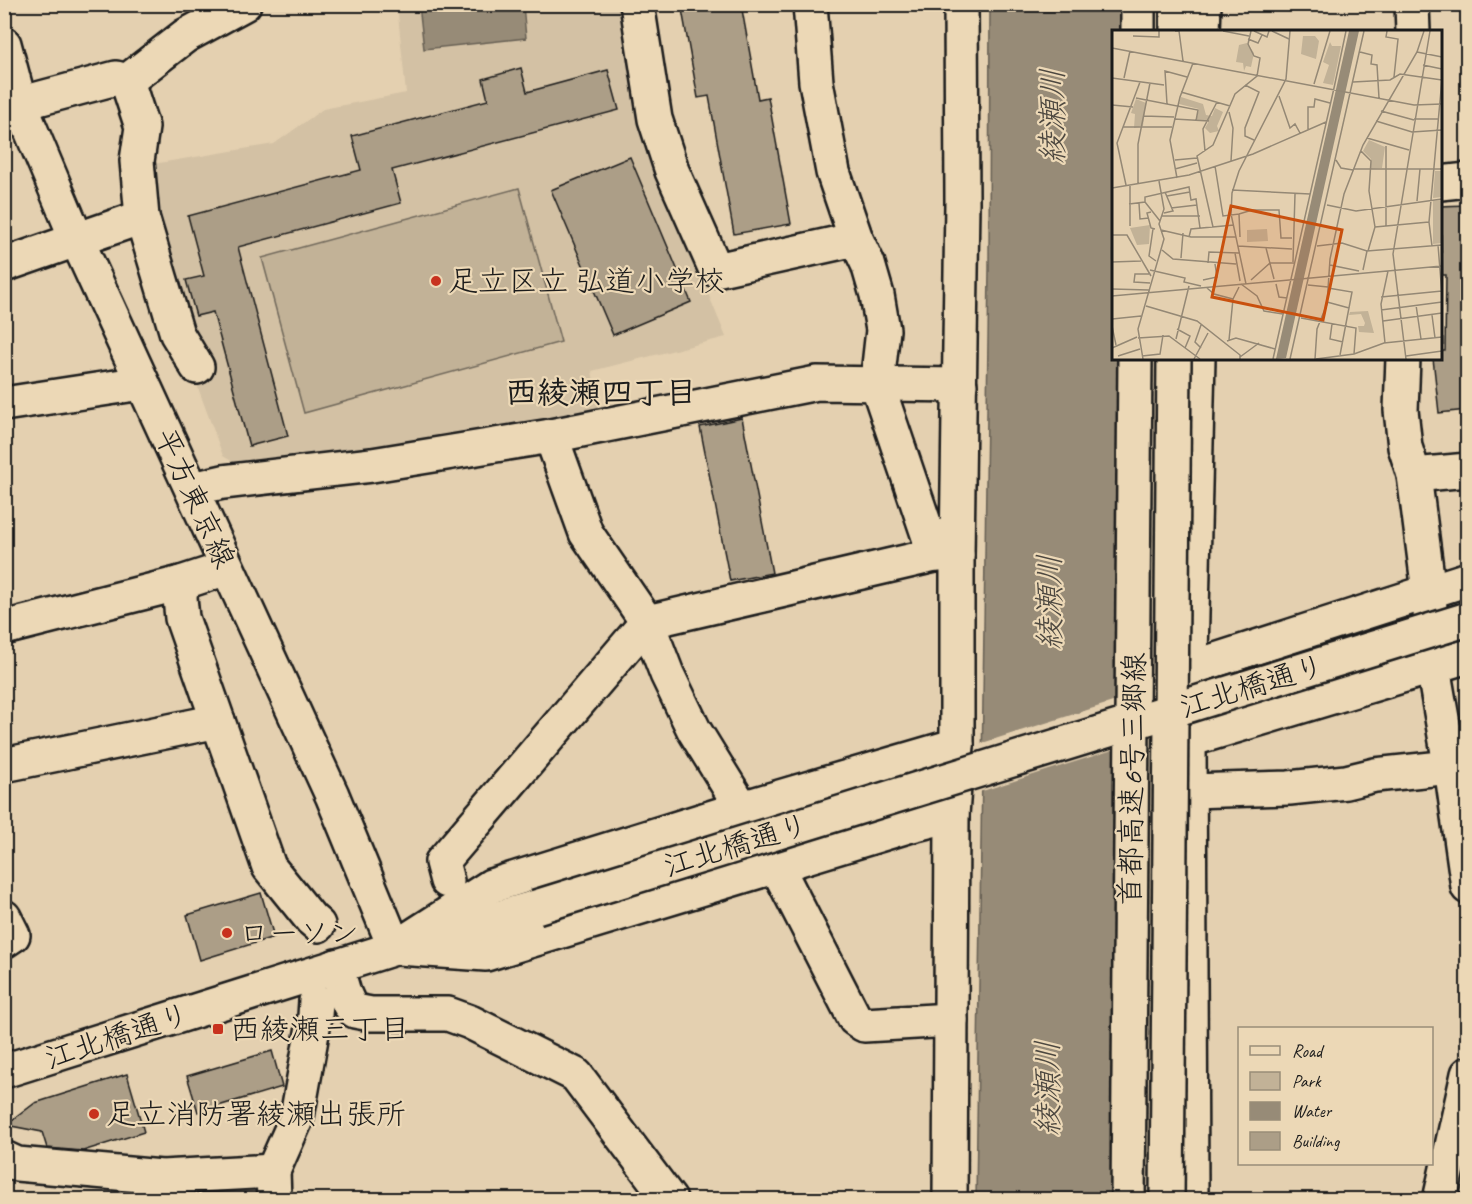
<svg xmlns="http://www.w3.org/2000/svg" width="1472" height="1204" viewBox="0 0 1472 1204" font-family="Caveat,'Klee One',sans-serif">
<rect width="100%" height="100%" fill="#e4d0b0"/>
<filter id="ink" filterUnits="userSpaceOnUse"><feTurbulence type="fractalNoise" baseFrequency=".0167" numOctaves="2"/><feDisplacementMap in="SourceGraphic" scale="12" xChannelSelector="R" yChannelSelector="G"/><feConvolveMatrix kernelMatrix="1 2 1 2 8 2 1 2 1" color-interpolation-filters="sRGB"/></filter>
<g filter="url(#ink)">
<path fill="#d3c1a4" d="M 397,5 L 626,5 L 639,126 L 726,337 L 592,371 L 600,411 L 247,470 L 223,456 L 193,374 L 147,165 L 274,144 L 323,109 L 406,93 Z"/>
<path fill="#c2b297" stroke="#6f675a" stroke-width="1.5" d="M 519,188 L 561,342 L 304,413 L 262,258 Z"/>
<g fill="#978b77" stroke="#665f53" stroke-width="1.5">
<path d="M 419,5 L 523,5 L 526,38 L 424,49 Z"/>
<path d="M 990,5 L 1122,5 L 1122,31 L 1114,32 L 1114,358 L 1119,359 L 1112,1199 L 976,1200 L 989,270 Z"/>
</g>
<path fill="#e4d0b0" d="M 1119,700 L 1119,748 L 979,792 L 979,744 Z"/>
<g fill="#ac9e87" stroke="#1c1c1c" stroke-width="1.5">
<path d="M 681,4 L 741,4 L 758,99 L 768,97 L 791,224 L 734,234 L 709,96 L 698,98 Z"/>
<path d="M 521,68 L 527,92 L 608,70 L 619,110 L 392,170 L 401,203 L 238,247 L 288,436 L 249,446 L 213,312 L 196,316 L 186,280 L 204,276 L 188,216 L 361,170 L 352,136 L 488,100 L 483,79 Z"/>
<path d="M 630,157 L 691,302 L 613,335 L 551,190 Z"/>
<path d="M 1467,205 L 1467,410 L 1439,413 L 1433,358 L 1440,358 L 1440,351 L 1445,351 L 1446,275 L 1442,275 L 1440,206 Z"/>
<path d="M 742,418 L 772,573 L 730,581 L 700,427 Z"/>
<path d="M 261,893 L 274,937 L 200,960 L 187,915 Z"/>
<path d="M 272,1051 L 282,1087 L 198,1112 L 187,1076 Z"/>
<path d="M 127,1074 L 144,1132 L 83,1151 L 47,1148 L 42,1132 L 6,1125 L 35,1103 Z"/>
</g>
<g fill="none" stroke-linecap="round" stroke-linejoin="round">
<defs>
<g id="street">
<path d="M 637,4 L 655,119 L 672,171 L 716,270 L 856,239"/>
<path d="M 810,4 L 816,82 L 833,172 L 856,239 L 868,264 L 877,295 L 883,330 L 877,384 L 935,555"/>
<path d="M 1203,32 L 1204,4"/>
<path d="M 127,81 L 185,36 L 244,4"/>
<path d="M 4,108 L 116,78 L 127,81 L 142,127 L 137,161 L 142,217 L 177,334 L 197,367"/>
<path d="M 1440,183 L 1468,180"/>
<path d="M 4,265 L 142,217"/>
<path d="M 4,404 L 142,383"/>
<path d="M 551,436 L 586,533 L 647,622 L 667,674 L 694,730 L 742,808"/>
<path d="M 1414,475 L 1468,470"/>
<path d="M 192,489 L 223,482 L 372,465 L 551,436 L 817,383 L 960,385"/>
<path d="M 181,583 L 180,598 L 182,618 L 269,867 L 311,919 L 318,925"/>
<path d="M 4,628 L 181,583 L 227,568"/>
<path d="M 1191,668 L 1468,579"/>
<path d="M 1189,740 L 1468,656"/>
<path d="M 4,765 L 218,721"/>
<path d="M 1190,791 L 1289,788 L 1346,782 L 1375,775 L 1451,767"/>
<path d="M 776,865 L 855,1019 L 864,1025 L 951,1020"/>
<path d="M 447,881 L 442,862 L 647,622 L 935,555 L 957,555"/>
<path d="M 4,917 L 13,935 L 4,941"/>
<path d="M 404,942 L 491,886 L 742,808 L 957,745"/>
<path d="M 398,948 L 486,954 L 908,826 L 952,815"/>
<path d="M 336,966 L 344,993 L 349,1004 L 355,1011 L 371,1014 L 448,1014 L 470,1022 L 576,1075 L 670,1200"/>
<path d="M 4,1158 L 17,1164 L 162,1177 L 273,1171"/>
<path d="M 274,1200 L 273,1171 L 297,1117 L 315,1016 L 316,1001"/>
<path d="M 950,1200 L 952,815 L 957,745 L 957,555 L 962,202 L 961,4"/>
<path d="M 1191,1200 L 1189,740 L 1198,358"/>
</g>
<g id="secondary">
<path d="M 1412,4 L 1413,32"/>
<path d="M 4,44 L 20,104 L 77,240 L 332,795 L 395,948"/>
<path d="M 1403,358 L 1401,410 L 1405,447 L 1414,475 L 1429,592 L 1433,667 L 1453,781 L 1468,887"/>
<path d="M 4,1071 L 395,948 L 536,907"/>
<path d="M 1440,1200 L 1468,1074"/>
</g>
<g id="highway">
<path d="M 1138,32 L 1138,4"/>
<path d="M 1177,32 L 1177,4"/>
</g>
</defs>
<use href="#street" stroke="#1c1c1c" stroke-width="38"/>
<use href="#secondary" stroke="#1c1c1c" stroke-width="38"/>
<use href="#highway" stroke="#1c1c1c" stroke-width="38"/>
<use href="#street" stroke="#ecd8b6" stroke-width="33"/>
<use href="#secondary" stroke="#ecd8b6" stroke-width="33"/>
<use href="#highway" stroke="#ecd8b6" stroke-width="33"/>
<defs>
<path id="secondary-bridge" d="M 536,907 L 1468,619"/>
<g id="highway-bridge">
<path d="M 1128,1200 L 1135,358"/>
<path d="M 1167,1200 L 1174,358"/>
</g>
</defs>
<use href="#secondary-bridge" stroke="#1c1c1c" stroke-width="38" stroke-linecap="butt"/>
<use href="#highway-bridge" stroke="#1c1c1c" stroke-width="38" stroke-linecap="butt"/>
<use href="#secondary-bridge" stroke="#ecd8b6" stroke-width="33"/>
<use href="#highway-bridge" stroke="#ecd8b6" stroke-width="33"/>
</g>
</g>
<g fill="#c8321e" stroke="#ecd8b6" stroke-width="2">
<circle cx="436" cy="281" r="6"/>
<circle cx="227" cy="933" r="6"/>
<rect x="212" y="1023" width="12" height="12" rx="3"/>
<circle cx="94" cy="1114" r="6"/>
</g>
<g text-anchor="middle" stroke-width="4.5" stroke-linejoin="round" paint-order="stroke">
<g font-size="30" fill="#1c1c1c" stroke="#ecd8b6" text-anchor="start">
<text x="448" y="291">足立区立 弘道小学校</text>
<text x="239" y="943">ローソン</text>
<text x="230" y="1039">西綾瀬三丁目</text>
<text x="106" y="1124">足立消防署綾瀬出張所</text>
</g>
<g font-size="30" fill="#1c1c1c" stroke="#ecd8b6">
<text transform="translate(195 498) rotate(65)" y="10">平方東京線</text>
<text transform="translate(1252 686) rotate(-17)" y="10">江北橋通り</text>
<text transform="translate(1132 779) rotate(-89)" y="10">首都高速6号三郷線</text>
<text transform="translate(736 845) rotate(-17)" y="10">江北橋通り</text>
<text transform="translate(117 1036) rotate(-18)" y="10">江北橋通り</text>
</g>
<g font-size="32" font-style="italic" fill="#4d4840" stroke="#ecd8b6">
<text transform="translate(1052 116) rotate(-90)" y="11">綾瀬川</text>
<text transform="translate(1049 602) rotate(-90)" y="11">綾瀬川</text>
<text transform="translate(1047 1088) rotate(-90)" y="11">綾瀬川</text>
</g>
<g font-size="32" font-weight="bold" fill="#1c1c1c" stroke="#ecd8b6">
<text x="601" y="403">西綾瀬四丁目</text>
</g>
</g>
<g transform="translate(1112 30)">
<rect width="330" height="330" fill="#e4d0b0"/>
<path d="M 191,6 L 203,6 L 207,11 L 204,29 L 189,24 ZM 218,12 L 220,16 L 229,16 L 221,55 L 211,53 L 217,35 L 211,32 ZM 135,13 L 142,23 L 139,37 L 134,36 L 132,41 L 131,33 L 124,32 L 127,15 ZM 69,67 L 91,74 L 94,85 L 100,86 L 103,78 L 111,82 L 105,96 L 107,101 L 98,103 L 93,98 L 97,91 L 84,91 L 87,79 L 67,74 ZM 24,69 L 34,73 L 31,96 L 22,98 L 23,84 L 19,83 ZM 257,110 L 273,117 L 270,138 L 259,139 L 259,129 L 251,121 ZM 323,141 L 330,141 L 330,167 L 321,168 ZM 330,170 L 330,213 L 321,214 L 321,171 ZM 38,195 L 37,214 L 25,215 L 18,198 ZM 155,199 L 156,211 L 135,212 L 135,200 ZM 256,281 L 262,303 L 247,302 L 246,296 L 252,296 L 253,293 L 249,284 L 237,285 L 238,282 Z" fill="#c2b297"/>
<path d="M 237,1 L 247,1 L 174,328 L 164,329 Z" fill="#978b77"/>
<path fill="none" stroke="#948875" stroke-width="1.5" d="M 63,1 L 67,1 L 71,31M 111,1 L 137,6M 142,1 L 155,7 L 157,1M 160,1 L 177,9M 275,1 L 274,7 L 286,9 L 282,47M 21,6 L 47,7 L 47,1M 136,9 L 146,13 L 150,5M 0,18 L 302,75 L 330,74M 248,22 L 260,25 L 259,34 L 265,35 L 267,68M 305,22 L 330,27M 311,35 L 330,39M 0,48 L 52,55M 12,48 L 18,21M 241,52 L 278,50 L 288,44 L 330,50M 202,54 L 218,1M 133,55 L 147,62 L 133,98 L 133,106 L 142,110M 222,58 L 234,1M 69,62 L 118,76M 167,66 L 178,98 L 183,94 L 188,103M 24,68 L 86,80 L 84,91M 55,74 L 53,41 L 75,47M 0,75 L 21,77M 269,81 L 302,90M 117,82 L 121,98 L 119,131M 32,86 L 62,87M 62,89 L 97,91M 302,89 L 326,89M 264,91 L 300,102 L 330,100M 11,97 L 60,97M 196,100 L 196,77 L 202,77 L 203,69 L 218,73M 255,108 L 297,120M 93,121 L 91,99 L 105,72M 249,121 L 259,131 L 257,161 L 263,197 L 256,221M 63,130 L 85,128M 224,130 L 229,138 L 241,140M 103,136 L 111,186 L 127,184 L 128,207M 63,139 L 85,133M 241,139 L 330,139M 65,148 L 58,110 L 68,67 L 81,33M 26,154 L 26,114 L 38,53M 14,155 L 5,113 L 28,52M 0,158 L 77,145 L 141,124 L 214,92M 120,160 L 198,164M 55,166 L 78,162M 305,171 L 308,139M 33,172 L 48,191M 27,173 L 28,189 L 37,188M 17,174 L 33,172 L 33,167 L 77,157 L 79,170 L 84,169 L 88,198M 215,175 L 244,181 L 330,169M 59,178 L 85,175M 39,182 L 35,183 L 39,198 L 43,199M 52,183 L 61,181 L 53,162M 127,184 L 140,180 L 167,180 L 169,208 L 180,208M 50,186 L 88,186M 18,196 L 18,155M 274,196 L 274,116M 101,197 L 85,126 L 101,115 L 123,64 L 145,46 L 148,28 L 142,26 L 136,14 L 139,1M 263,197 L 317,192M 41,199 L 37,226 L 44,231M 49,200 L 79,207 L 124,207M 0,205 L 15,205 L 39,246M 77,207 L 79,199 L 122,195M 326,215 L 330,265M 126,216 L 180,219M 205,216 L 230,213 L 255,221 L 330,215M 320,216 L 317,192 L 330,49M 154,218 L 162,249M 50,220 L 61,229 L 124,234M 123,223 L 128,251M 69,228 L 71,203M 0,232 L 29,231M 181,232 L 183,164M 96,233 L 97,222 L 127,223M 218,235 L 247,241M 38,240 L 73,248 L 72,252 L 89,256M 251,240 L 255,221M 37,244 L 23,244 L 22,252 L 38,253M 91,250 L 105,247 L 103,234M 139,250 L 158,233 L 182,233M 129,254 L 145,266 L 152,281 L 171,284M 134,254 L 119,184 L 120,163 L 127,141 L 174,49 L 178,1M 164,254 L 167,267 L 175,268M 196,255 L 216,257M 95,258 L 102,264 L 121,269M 216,258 L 240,262 L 228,325M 0,259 L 37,260M 0,266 L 330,236M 269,267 L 330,261M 215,272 L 237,278M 304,275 L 309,309M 34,276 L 85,291 L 128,325 L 128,329M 269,280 L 330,272M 320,285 L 323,308M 189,288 L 244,298 L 242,324M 0,289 L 29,286M 271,291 L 330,283M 220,294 L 218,309 L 231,312M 0,296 L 4,315M 65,299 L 78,306 L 73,318M 26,308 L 57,306 L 88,329M 64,309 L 77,256M 117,310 L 121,269 L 127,257M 115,311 L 124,308 L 163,319M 273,313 L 269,274 L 276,241M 0,318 L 25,307M 89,318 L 83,312 L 89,295M 6,326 L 28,319M 30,326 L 48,324 L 51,305M 294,326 L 330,321M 128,327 L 147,313M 31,329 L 26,299 L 52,209 L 47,194 L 52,179 L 47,151M 82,329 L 96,303M 161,329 L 222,58M 178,329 L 252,1M 203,329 L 205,299 L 215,274 L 218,229 L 232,164 L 251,115 L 305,22 L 312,1M 204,329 L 242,324 L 272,313 L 330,307M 294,329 L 281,224 L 318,1"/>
<path fill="#c9500e" fill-opacity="0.15" stroke="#c9500e" stroke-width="3" d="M 119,176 L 230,200 L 211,290 L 100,267 Z"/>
<rect width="330" height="330" fill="none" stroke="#1c1c1c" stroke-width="3"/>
</g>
<rect width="1472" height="1204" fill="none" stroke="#ecd8b6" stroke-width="24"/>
<rect x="12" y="12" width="1448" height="1180" fill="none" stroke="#1c1c1c" stroke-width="2" filter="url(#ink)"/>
<rect x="1238" y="1027" width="195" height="138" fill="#ecd8b6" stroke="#998d78" stroke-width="1.5"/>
<rect x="1250" y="1046" width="30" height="9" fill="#ecd8b6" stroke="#998d78" stroke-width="1.5"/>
<text x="1292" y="1057" font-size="18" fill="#1c1c1c">Road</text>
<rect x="1250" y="1072" width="30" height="18" fill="#c2b297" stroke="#998d78" stroke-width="1.5"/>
<text x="1292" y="1087" font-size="18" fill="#1c1c1c">Park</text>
<rect x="1250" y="1102" width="30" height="18" fill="#978b77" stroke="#998d78" stroke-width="1.5"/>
<text x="1292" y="1117" font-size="18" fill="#1c1c1c">Water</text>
<rect x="1250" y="1132" width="30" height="18" fill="#ac9e87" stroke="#998d78" stroke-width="1.5"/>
<text x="1292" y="1147" font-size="18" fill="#1c1c1c">Building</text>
</svg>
